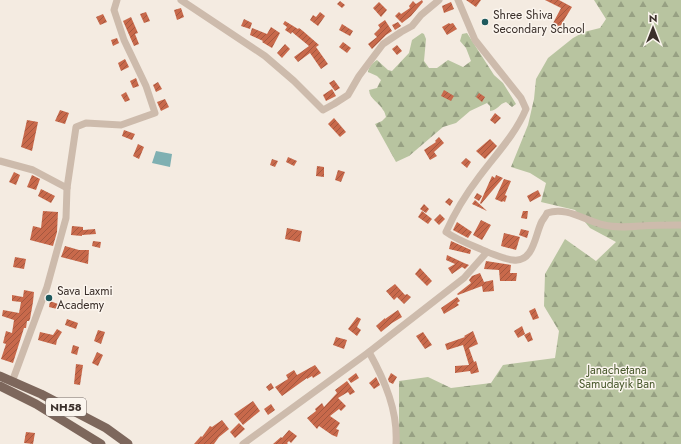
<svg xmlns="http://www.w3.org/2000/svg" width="681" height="444" viewBox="0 0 681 444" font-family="Jost,sans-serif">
<defs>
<pattern id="forest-firs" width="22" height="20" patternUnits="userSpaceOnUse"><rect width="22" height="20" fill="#b8c4a0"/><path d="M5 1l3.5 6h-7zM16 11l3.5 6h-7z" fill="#97a083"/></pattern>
<pattern id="building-hatch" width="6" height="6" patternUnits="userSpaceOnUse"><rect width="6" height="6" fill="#c8694b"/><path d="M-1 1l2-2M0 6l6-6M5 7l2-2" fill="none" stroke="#a4573f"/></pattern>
</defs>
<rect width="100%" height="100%" fill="#f4ebe1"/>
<g fill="url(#forest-firs)">
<path d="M 594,0 L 681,0 L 681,444 L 399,444 L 399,381 L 428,377 L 451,388 L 491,383 L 503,365 L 555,358 L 559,331 L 544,306 L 545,274 L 565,239 L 596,261 L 616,242 L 590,228 L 575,210 L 541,202 L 546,183 L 530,173 L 511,167 L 528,125 L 534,99 L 536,79 L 548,58 L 573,38 L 584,32 L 600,28 L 606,19 Z"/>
<path d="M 422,33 L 424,34 L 426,39 L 424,61 L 429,68 L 437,68 L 448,60 L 463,67 L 471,61 L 466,48 L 460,41 L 462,34 L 467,33 L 494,75 L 503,83 L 516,104 L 512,107 L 506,102 C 499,104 498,110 490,111 L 490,106 L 487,103 L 470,111 L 456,123 L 443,127 L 409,156 L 396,162 L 375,124 L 382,121 L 386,117 C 385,114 385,112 383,110 C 379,102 370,100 369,90 L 377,88 L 381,80 L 377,76 L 368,72 C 368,68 373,62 377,60 L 388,70 L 392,71 L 409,53 L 412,40 Z"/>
</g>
<path fill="#7fb0b2" d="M 156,151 L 172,154 L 170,167 L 152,163 Z"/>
<g fill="url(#building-hatch)">
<path d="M 422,0 L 423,2 L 411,16 L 402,23 L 395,16 L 399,12 L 401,14 L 410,8 L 409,6 L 413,1 L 416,4 Z"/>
<path d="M 466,0 L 481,0 L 476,7 Z"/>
<path d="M 545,0 L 559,0 L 572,7 L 558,30 L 551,27 L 561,8 Z"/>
<path d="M 340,1 L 345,5 L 342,8 L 337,4 Z"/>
<path d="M 379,2 L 387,10 L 381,17 L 373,8 Z"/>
<path d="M 451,2 L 454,9 L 444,13 L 442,6 Z"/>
<path d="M 181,8 L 184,17 L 177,20 L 174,10 Z"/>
<path d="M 146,12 L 150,21 L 144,23 L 140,14 Z"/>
<path d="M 320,12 L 325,16 L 318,26 L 310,20 L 313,15 L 316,17 Z"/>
<path d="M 103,14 L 107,22 L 100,25 L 96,17 Z"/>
<path d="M 131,17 L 138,33 L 135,34 L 139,44 L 134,46 L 123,21 Z"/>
<path d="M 244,19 L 252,23 L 250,29 L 241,26 Z"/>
<path d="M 385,20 L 392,31 L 386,35 L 372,49 L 368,44 L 377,37 L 374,34 L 380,28 L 378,25 Z"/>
<path d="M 285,21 L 298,29 L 299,28 L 303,31 L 319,45 L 316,47 L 328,64 L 321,69 L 310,53 L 298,62 L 294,57 L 309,46 L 292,32 L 291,34 L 285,30 L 287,27 L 283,24 Z"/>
<path d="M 398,22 L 401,26 L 395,30 L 392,25 Z"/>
<path d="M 449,23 L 450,24 L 453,23 L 457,29 L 447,35 L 442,27 Z"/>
<path d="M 342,24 L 353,31 L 350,36 L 339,30 Z"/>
<path d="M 271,27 L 280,33 L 272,48 L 262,42 L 263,41 L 250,35 L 252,28 L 267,34 Z"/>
<path d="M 117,38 L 119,43 L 113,46 L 111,40 Z"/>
<path d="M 343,42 L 351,48 L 347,53 L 339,47 Z"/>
<path d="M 285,44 L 290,49 L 282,58 L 277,53 Z"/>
<path d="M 397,45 L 402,51 L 397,55 L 392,49 Z"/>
<path d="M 125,59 L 129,67 L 121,71 L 118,63 Z"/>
<path d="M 136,78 L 139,86 L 133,88 L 130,81 Z"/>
<path d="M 334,80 L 340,88 L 335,91 L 329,83 Z"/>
<path d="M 158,82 L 162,89 L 156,92 L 153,85 Z"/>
<path d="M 332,89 L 336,96 L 326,101 L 323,95 Z"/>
<path d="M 444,90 L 454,96 L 451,101 L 441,96 Z"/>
<path d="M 126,92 L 130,100 L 125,102 L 121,95 Z"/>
<path d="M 479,93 L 485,97 L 482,102 L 476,97 Z"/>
<path d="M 165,99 L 169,107 L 161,111 L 157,102 Z"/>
<path d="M 60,110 L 69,113 L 65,124 L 55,121 Z"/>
<path d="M 495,113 L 501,118 L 495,124 L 490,120 Z"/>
<path d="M 334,118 L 346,132 L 340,137 L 328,124 Z"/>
<path d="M 27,120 L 38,122 L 32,151 L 21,147 Z"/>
<path d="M 124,130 L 135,134 L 132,140 L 122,136 Z"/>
<path d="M 439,137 L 444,143 L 434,152 L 437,156 L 430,160 L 424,150 L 436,142 L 435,141 Z"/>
<path d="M 490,139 L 497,146 L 485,159 L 476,151 Z"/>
<path d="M 138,144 L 144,147 L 139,159 L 133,156 Z"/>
<path d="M 288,157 L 297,161 L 294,166 L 286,162 Z"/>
<path d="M 466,158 L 471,162 L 467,168 L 461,163 Z"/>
<path d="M 272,159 L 278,161 L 275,167 L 270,165 Z"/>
<path d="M 317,166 L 324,167 L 324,177 L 316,176 Z"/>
<path d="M 338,170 L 345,172 L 341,182 L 335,180 Z"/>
<path d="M 14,172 L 20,175 L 16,185 L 9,182 Z"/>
<path d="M 32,175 L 40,179 L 36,190 L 27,187 Z"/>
<path d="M 496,175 L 503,178 L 481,204 L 480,203 L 492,176 L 495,178 Z"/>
<path d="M 504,179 L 511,181 L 505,195 L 507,196 L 505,202 L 503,201 L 502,202 L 495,199 Z"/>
<path d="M 41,189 L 55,196 L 51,203 L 38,196 Z"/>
<path d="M 538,190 L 541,196 L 530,202 L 527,196 Z"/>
<path d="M 477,193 L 482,196 L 479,201 L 474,198 Z"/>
<path d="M 449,198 L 453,201 L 450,206 L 445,202 Z"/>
<path d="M 475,200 L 487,211 L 472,204 Z"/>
<path d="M 424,204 L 429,209 L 426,213 L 420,209 Z"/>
<path d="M 43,211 L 58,212 L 57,232 L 53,246 L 30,240 L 33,226 L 41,228 Z"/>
<path d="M 422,211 L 432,219 L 428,224 L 418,217 Z"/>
<path d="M 523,211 L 528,211 L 527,219 L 521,218 Z"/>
<path d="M 440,214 L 445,219 L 439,225 L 434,220 Z"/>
<path d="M 481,220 L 491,225 L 482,240 L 473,235 Z"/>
<path d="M 457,222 L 472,232 L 468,238 L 453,230 Z"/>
<path d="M 72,226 L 83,227 L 83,230 L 95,229 L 96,234 L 82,235 L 82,236 L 71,235 Z"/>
<path d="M 287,228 L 302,231 L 300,242 L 285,239 Z"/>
<path d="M 521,229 L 529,231 L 527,238 L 519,235 Z"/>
<path d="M 504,233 L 520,237 L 516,250 L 501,246 Z"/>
<path d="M 93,241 L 101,242 L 100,248 L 92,246 Z"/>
<path d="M 451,241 L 471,250 L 470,254 L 449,249 Z"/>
<path d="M 65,246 L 79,250 L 89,250 L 88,264 L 61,257 Z"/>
<path d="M 447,255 L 464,263 L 469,265 L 465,269 L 462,267 L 452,274 L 448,268 L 455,264 L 446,260 Z"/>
<path d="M 15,257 L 26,259 L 24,269 L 13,267 Z"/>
<path d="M 486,261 L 511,265 L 510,273 L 517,273 L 516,281 L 500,281 L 499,270 L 484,269 Z"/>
<path d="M 420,268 L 432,281 L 427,286 L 415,274 Z"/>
<path d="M 480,273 L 484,282 L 493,280 L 494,291 L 483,292 L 482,286 L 458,295 L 457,294 L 471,283 L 469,280 L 472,276 Z"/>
<path d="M 395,284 L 405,295 L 407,294 L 411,297 L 404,304 L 397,297 L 394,300 L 386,291 Z"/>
<path d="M 24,290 L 34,292 L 33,302 L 30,319 L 29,321 L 27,321 L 26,328 L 24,328 L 13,363 L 1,359 L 6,344 L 3,343 L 6,331 L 12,333 L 14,320 L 2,316 L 3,310 L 19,313 L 21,302 L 12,301 L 12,295 L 23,297 Z"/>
<path d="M 457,297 L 460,301 L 457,303 L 459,305 L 444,314 L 441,308 Z"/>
<path d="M 50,301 L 58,304 L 57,309 L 49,307 Z"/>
<path d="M 535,308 L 539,318 L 533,320 L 529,311 Z"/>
<path d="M 398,310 L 402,317 L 392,323 L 381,332 L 376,326 L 385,318 L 385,319 Z"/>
<path d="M 357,317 L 361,319 L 357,327 L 361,330 L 357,336 L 348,329 Z"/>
<path d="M 67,319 L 78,323 L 76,329 L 65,325 Z"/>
<path d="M 522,326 L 525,334 L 518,338 L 514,331 Z"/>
<path d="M 57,329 L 62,332 L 57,340 L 56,345 L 38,340 L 40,332 L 53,335 Z"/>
<path d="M 98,330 L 105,332 L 101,344 L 94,341 Z"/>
<path d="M 473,331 L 478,344 L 469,348 L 474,362 L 476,361 L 479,372 L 471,374 L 470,371 L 455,373 L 455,366 L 469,365 L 463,345 L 447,350 L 445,344 L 465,337 L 464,336 Z"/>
<path d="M 423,332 L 432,345 L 425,349 L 416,336 Z"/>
<path d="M 530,332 L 533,340 L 528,342 L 524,335 Z"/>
<path d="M 336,337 L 347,340 L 344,349 L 333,345 Z"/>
<path d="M 73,345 L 79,347 L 77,355 L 71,353 Z"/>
<path d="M 97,352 L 103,355 L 98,366 L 92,363 Z"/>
<path d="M 76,364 L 83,365 L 80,385 L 74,384 Z"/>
<path d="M 315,365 L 321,373 L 313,378 L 312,376 L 307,379 L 307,378 L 282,396 L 275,387 L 288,379 L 286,375 L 294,370 L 297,375 Z"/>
<path d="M 356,373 L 359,378 L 351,383 L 348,379 Z"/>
<path d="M 391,373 L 397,377 L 393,384 L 389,382 L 388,379 Z"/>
<path d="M 376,377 L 380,385 L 374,389 L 369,383 Z"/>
<path d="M 347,381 L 355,392 L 350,395 L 348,392 L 338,398 L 346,406 L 341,411 L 339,409 L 330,416 L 340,423 L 336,429 L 339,430 L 337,437 L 332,435 L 319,426 L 317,429 L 307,418 L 316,411 L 315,409 L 322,403 L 324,407 L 337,393 L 335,390 Z"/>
<path d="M 271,383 L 274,388 L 269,391 L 266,387 Z"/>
<path d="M 253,401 L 260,411 L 243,425 L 234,414 Z"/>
<path d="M 271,404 L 275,410 L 268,415 L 264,409 Z"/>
<path d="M 222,420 L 229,429 L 219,437 L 214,444 L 194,444 L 201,436 L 202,437 L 210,426 L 212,427 Z"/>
<path d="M 239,423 L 245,429 L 235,438 L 230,432 Z"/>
<path d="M 289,430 L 297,436 L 291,443 L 289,441 L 287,443 L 288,444 L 273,444 L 281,437 L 282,438 Z"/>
<path d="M 26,432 L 35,433 L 33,444 L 24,443 Z"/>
</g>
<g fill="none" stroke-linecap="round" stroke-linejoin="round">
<g stroke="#cdbbac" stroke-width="7">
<path d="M 181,0 L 265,56 L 294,81 L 323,110 L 334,104 L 348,95 L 359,76 L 383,44 L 401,32 L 412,26 L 421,15 L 439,0"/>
<path d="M 458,0 L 475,40 L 521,98 L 526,109 C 515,135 496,154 479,177 C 466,194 455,212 446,232 C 457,240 474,246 487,252"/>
<path d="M 0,161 L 33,170 L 67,188"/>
<path d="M 369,352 C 385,381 398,411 396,444"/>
<path d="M 12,382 L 47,287 L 66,218 L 67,188 L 76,127 L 86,123 L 121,125 L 155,113 L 146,86 L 124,40 L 114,10 L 117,0"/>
<path d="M 243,444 L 369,352 L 464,278 L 487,252 C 496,255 504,259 513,260 C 534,263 535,234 542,221 C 543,219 546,216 547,213 C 567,206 585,221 604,225 C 616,228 628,227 641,226 C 654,225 668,225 681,225"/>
</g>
<g stroke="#7d675c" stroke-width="9">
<path d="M 0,376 L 41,394 L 106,428 L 128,444"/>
<path d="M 0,386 L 36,404 L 101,444"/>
</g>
</g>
<g fill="#1f5a5e" stroke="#fbf5ee" stroke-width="1.5">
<circle cx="485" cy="22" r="4"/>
<circle cx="49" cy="298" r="4"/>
</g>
<g text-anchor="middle" stroke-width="3" stroke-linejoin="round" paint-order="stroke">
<rect fill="#fbf5ee" stroke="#756b66" stroke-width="1" x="46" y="398" width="40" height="18" rx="3"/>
<g font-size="11" font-weight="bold" fill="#3b302b">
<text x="66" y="411">NH58</text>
</g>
<g font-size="12" fill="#3b302b" stroke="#fbf5ee" text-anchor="start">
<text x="493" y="19">Shree Shiva<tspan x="493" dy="14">Secondary School</tspan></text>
<text x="57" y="295">Sava Laxmi<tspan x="57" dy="14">Academy</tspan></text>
</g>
<g font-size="12" fill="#4a5a2e" stroke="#fbf5ee">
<text x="617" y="374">Janachetana<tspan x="617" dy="14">Samudayik Ban</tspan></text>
</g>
</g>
<g transform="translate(653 28)" stroke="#fbf5ee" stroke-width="3" paint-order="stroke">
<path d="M0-3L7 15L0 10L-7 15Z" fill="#3b302b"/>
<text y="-6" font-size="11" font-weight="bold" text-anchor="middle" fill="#3b302b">N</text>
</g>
</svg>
